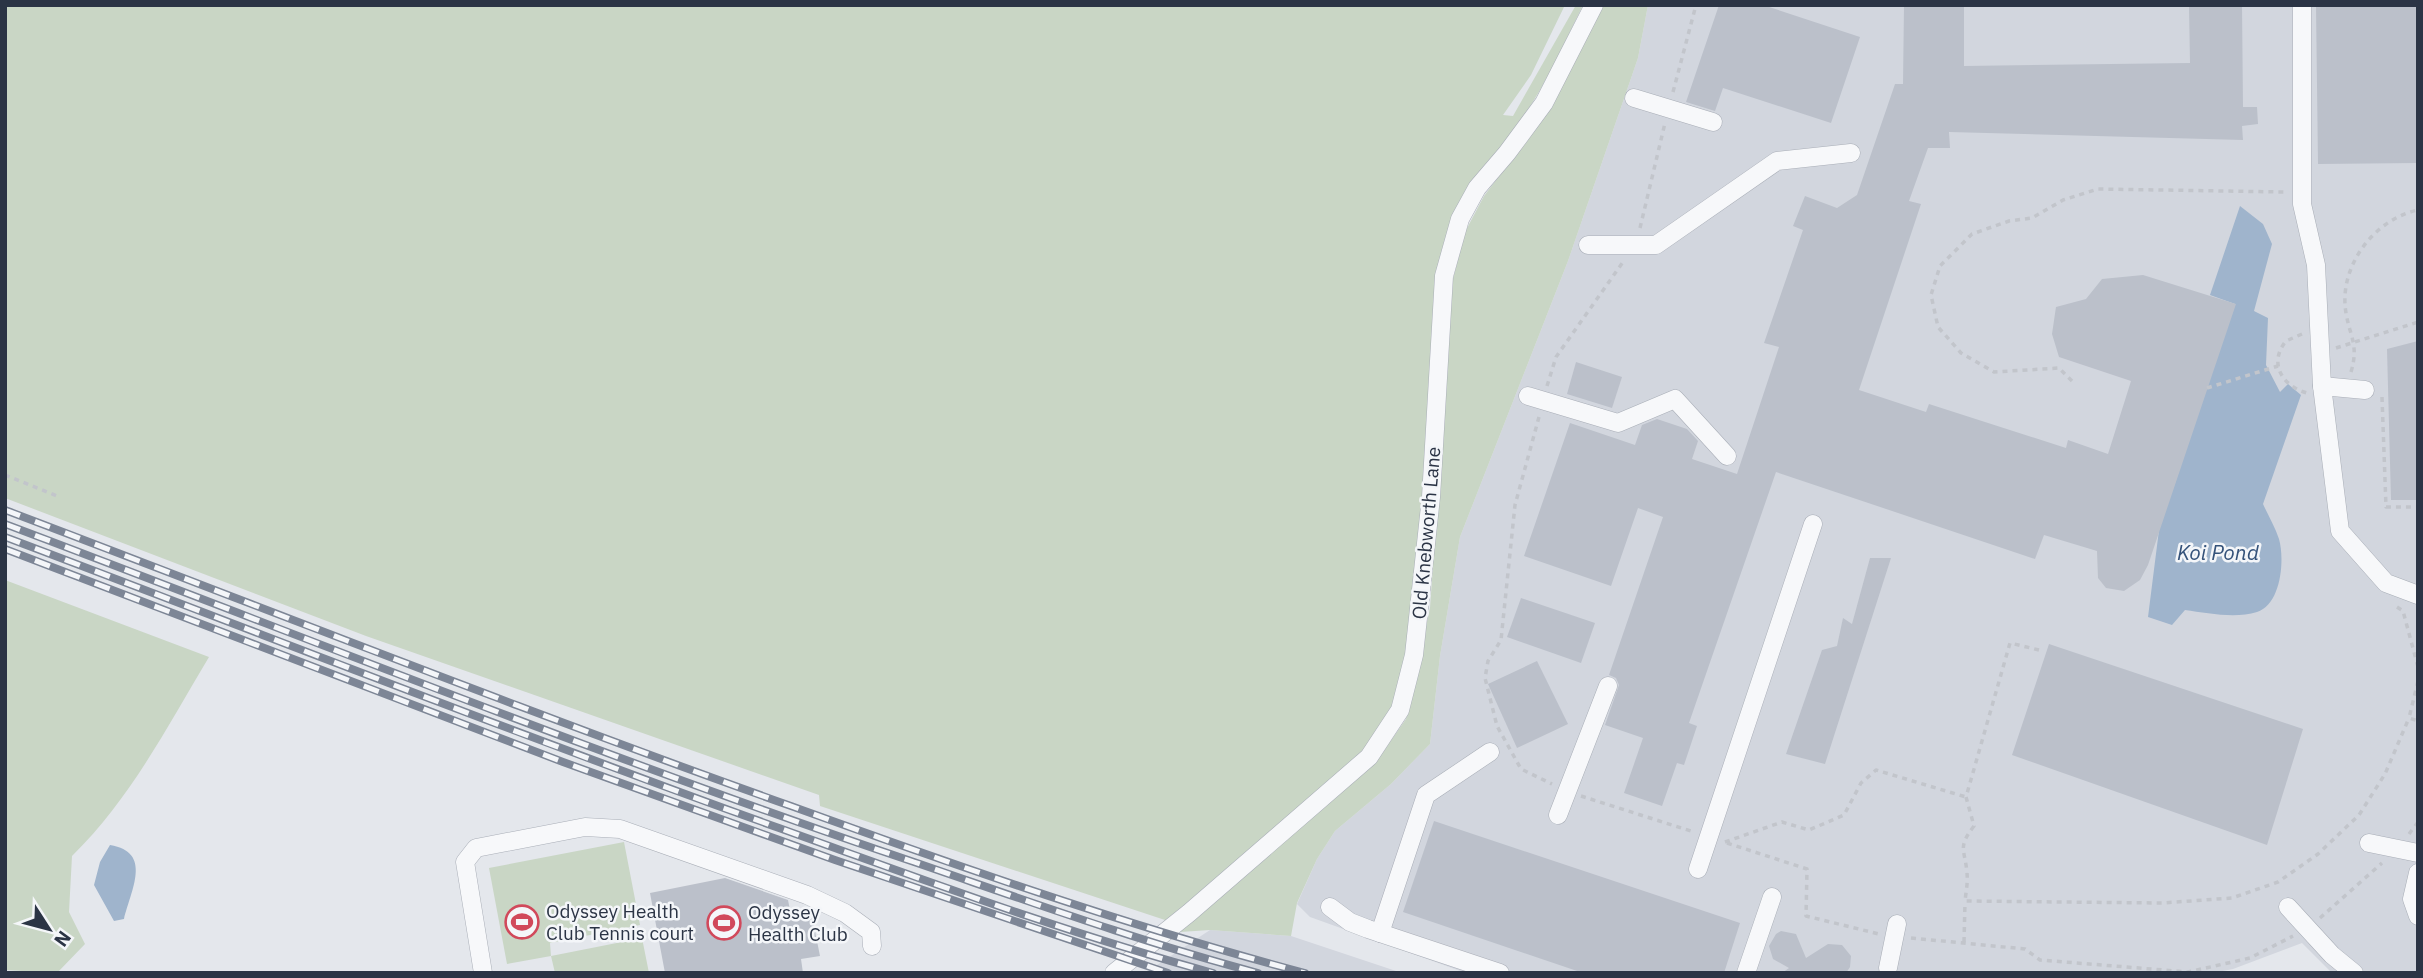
<svg xmlns="http://www.w3.org/2000/svg" width="2423" height="978" viewBox="0 0 2423 978" font-family="'IBM Plex Sans',sans-serif">
<rect width="100%" height="100%" fill="#e4e7ec"/>
<g fill="#d2d6de">
<path d="M 1648,5 L 2418,5 L 2418,973 L 2332,973 L 2302,943 L 2233,969 L 2212,973 L 1466,973 L 1310,917 L 1297,904 L 1317,859 L 1335,831 L 1391,784 L 1430,744 L 1440,656 L 1460,537 L 1568,261 L 1638,58 Z"/>
<path d="M 1210,930 L 1291,936 L 1402,973 L 1145,973 Z"/>
</g>
<g fill="#c9d6c5">
<path d="M 5,5 L 1565,5 L 1531,75 L 1503,115 L 1513,116 L 1576,5 L 1583,5 C 1564,44 1546,84 1521,120 C 1499,151 1474,179 1455,212 L 1406,659 L 1392,709 L 1363,752 L 1128,960 L 1165,920 L 820,806 L 819,795 L 366,636 L 5,498 Z"/>
<path d="M 1601,5 L 1648,5 L 1638,58 L 1568,261 L 1460,537 L 1440,656 L 1430,744 L 1391,784 L 1335,831 L 1317,859 L 1297,903 L 1291,936 L 1210,930 L 1180,932 L 1378,759 L 1406,719 L 1430,608 L 1453,279 L 1465,232 L 1484,196 L 1551,108 Z"/>
<path d="M 5,580 L 209,657 C 167,727 131,798 72,856 L 69,912 L 85,944 L 57,973 L 5,970 Z"/>
<path d="M 624,842 L 640,925 L 550,943 L 551,956 L 642,938 L 649,973 L 555,973 L 551,956 L 507,964 L 489,868 Z"/>
</g>
<g fill="#9fb4cc">
<path d="M 2240,206 L 2263,224 L 2272,244 L 2254,311 L 2268,318 L 2266,365 L 2280,392 L 2288,384 L 2301,395 L 2263,504 C 2268,515 2275,527 2279,539 C 2285,560 2281,605 2257,612 C 2235,619 2207,613 2185,610 L 2172,625 L 2148,617 L 2159,530 L 2235,304 L 2210,295 Z"/>
<path d="M 110,845 C 153,852 131,890 124,919 L 114,921 L 94,885 L 100,862 Z"/>
</g>
<g fill="#bbc0ca">
<path d="M 1719,5 L 1763,5 L 1860,37 L 1831,123 L 1723,88 L 1715,111 L 1686,102 Z"/>
<path d="M 1904,5 L 1964,5 L 1964,66 L 2190,63 L 2189,5 L 2242,5 L 2243,107 L 2257,107 L 2258,124 L 2242,126 L 2243,140 L 1949,132 L 1950,148 L 1928,148 L 1909,201 L 1921,204 L 1859,390 L 1926,412 L 1929,404 L 2066,448 L 2068,440 L 2108,454 L 2131,381 L 2059,357 L 2052,334 L 2056,307 L 2086,299 L 2102,279 L 2143,275 L 2236,304 L 2148,565 L 2140,580 L 2124,591 L 2106,588 L 2098,578 L 2097,551 L 2044,535 L 2035,559 L 1776,472 L 1689,723 L 1697,726 L 1684,765 L 1677,763 L 1662,806 L 1624,793 L 1643,738 L 1605,725 L 1619,685 L 1616,678 L 1609,675 L 1663,517 L 1638,508 L 1611,586 L 1524,556 L 1570,423 L 1635,445 L 1642,425 L 1657,419 L 1687,429 L 1698,441 L 1692,459 L 1737,474 L 1779,347 L 1764,343 L 1803,230 L 1793,226 L 1805,196 L 1837,208 L 1857,195 L 1895,84 L 1903,84 Z"/>
<path d="M 2316,5 L 2418,5 L 2418,163 L 2318,164 Z"/>
<path d="M 2418,341 L 2418,500 L 2391,500 L 2387,349 Z"/>
<path d="M 1576,362 L 1622,377 L 1612,408 L 1567,394 Z"/>
<path d="M 1870,558 L 1891,558 L 1825,764 L 1786,754 L 1822,650 L 1837,646 L 1843,618 L 1852,624 Z"/>
<path d="M 1521,598 L 1595,623 L 1581,663 L 1507,637 Z"/>
<path d="M 2049,644 L 2303,729 L 2267,845 L 2012,755 Z"/>
<path d="M 1537,661 L 1568,724 L 1517,748 L 1488,684 Z"/>
<path d="M 1434,821 L 1740,923 L 1724,973 L 1583,973 L 1403,912 Z"/>
<path d="M 725,878 L 788,900 L 791,915 L 811,911 L 820,956 L 801,959 L 803,973 L 665,973 L 650,893 Z"/>
<path d="M 1781,931 L 1796,934 L 1806,958 L 1828,944 L 1842,945 L 1851,956 L 1850,967 L 1846,973 L 1782,973 L 1789,968 L 1773,959 L 1769,946 L 1776,934 Z"/>
</g>
<g fill="none" stroke-linecap="round" stroke-linejoin="round">
<defs>
<g id="minor">
<path d="M 2302,5 L 2302,204 L 2316,265 L 2322,386 L 2340,531 L 2386,583 L 2418,595"/>
<path d="M 1634,98 L 1713,122"/>
<path d="M 1588,245 L 1656,245 L 1777,161 L 1851,153"/>
<path d="M 2322,386 L 2365,390"/>
<path d="M 1528,396 L 1618,423 L 1675,399 L 1727,456"/>
<path d="M 1558,815 L 1608,686"/>
<path d="M 2369,843 L 2418,853"/>
<path d="M 1698,869 L 1813,524"/>
<path d="M 2418,873 L 2412,899 L 2418,916"/>
<path d="M 1330,907 L 1350,922 L 1368,929 L 1500,973"/>
<path d="M 2288,907 L 2332,955 L 2354,973"/>
<path d="M 1380,933 L 1426,795 L 1490,752"/>
<path d="M 1888,968 L 1897,924"/>
<path d="M 483,973 L 465,862 L 476,848 L 585,827 L 620,829 L 807,895 L 845,913 L 871,932 L 872,946"/>
<path d="M 1114,973 L 1189,913 L 1369,757 L 1400,710 L 1414,655 L 1431,497 L 1444,276 L 1460,219 L 1477,188 L 1507,153 L 1544,103 L 1594,5"/>
<path d="M 1746,973 L 1772,897"/>
</g>
</defs>
<use href="#minor" stroke="#a9aeb7" stroke-width="19"/>
<g stroke="#c2c5cb" stroke-width="3.5" stroke-dasharray="5 5" stroke-linecap="butt">
<path d="M 1673,92 L 1696,5"/>
<path d="M 1640,228 L 1665,123"/>
<path d="M 2302,334 L 2286,341 C 2268,363 2282,386 2307,393"/>
<path d="M 2336,348 L 2418,322"/>
<path d="M 2351,372 C 2359,345 2350,337 2346,313 C 2338,267 2374,219 2418,210"/>
<path d="M 2072,381 L 2059,368 L 1994,372 L 1961,353 L 1938,327 L 1931,295 L 1940,266 L 1972,234 L 2009,221 L 2032,218 L 2063,200 L 2098,189 L 2286,192"/>
<path d="M 1547,386 L 1556,357 L 1623,262"/>
<path d="M 2207,388 L 2278,366"/>
<path d="M 2382,397 L 2386,507 L 2418,507"/>
<path d="M 1539,417 L 1515,505 L 1501,640 L 1488,661 L 1485,678 L 1497,726 L 1521,769 L 1552,784"/>
<path d="M 5,475 L 57,496"/>
<path d="M 2397,607 L 2403,611 L 2418,667"/>
<path d="M 2039,650 L 2010,643 L 1966,797 L 1974,826 C 1957,848 1965,849 1967,873 C 1968,882 1966,892 1965,901 L 2162,903 L 2232,898 L 2278,882 L 2318,854 L 2359,815 L 2385,774 L 2409,718"/>
<path d="M 2418,681 L 2409,718 L 2418,721"/>
<path d="M 1581,796 L 1694,832"/>
<path d="M 2409,834 L 2418,822"/>
<path d="M 1725,842 L 1782,822 L 1809,830 L 1844,815 L 1861,783 L 1876,770 L 1966,797"/>
<path d="M 1727,843 L 1807,869 L 1806,916 L 1879,934"/>
<path d="M 2320,918 L 2382,863"/>
<path d="M 1911,938 L 2025,949 L 2040,960 L 2188,972 L 2250,958 L 2293,936"/>
<path d="M 1964,942 L 1965,902"/>
</g>
<use href="#minor" stroke="#f7f8fa" stroke-width="18"/>
<defs>
<g id="rail">
<path d="M 5,510 C 267,609 527,712 791,806 C 960,867 1131,927 1305,973"/>
<path d="M 5,524 C 308,638 608,759 914,862 C 1028,901 1141,942 1258,973"/>
<path d="M 5,537 C 263,634 519,735 779,828 C 922,879 1066,933 1213,973"/>
<path d="M 5,549 L 563,762 L 835,860 L 1168,973"/>
</g>
</defs>
<use href="#rail" stroke="#7d8696" stroke-width="8"/>
<use href="#rail" stroke="#f4f6f9" stroke-width="5" stroke-dasharray="16" stroke-linecap="butt"/>
</g>
<defs>
<symbol id="stadium-ring" viewBox="-11 -11 22 22"><circle r="9.5" fill="#f4f6f9" stroke="#d1495b" stroke-width="1.5"/><path d="M0-5a6.5 5 0 1 0 0 10a6.5 5 0 1 0 0-10ZM-3.5-1.8h7v3.6h-7Z" fill="#d1495b"/></symbol>
</defs>
<g fill-rule="evenodd">
<use href="#stadium-ring" x="503" y="903" width="38" height="38"/>
<use href="#stadium-ring" x="705" y="904" width="38" height="38"/>
</g>
<g text-anchor="middle" stroke-width="5" stroke-linejoin="round" paint-order="stroke">
<g font-size="19" fill="#2b3445" stroke="#f4f6f9">
<text transform="translate(1426 533) rotate(-85)" y="7">Old Knebworth Lane</text>
</g>
<g font-size="19" fill="#2b3445" stroke="#f4f6f9" text-anchor="start">
<text x="546" y="918">Odyssey Health<tspan x="546" dy="22">Club Tennis court</tspan></text>
<text x="748" y="919">Odyssey<tspan x="748" dy="22">Health Club</tspan></text>
</g>
<g font-size="21" font-style="italic" fill="#34527a" stroke="#f4f6f9">
<text x="2218" y="560">Koi Pond</text>
</g>
</g>
<rect width="2423" height="978" fill="none" stroke="#2b3445" stroke-width="14"/>
<g transform="translate(49 929) rotate(126)" stroke="#f4f6f9" stroke-width="5" paint-order="stroke">
<path d="M0-5L12 26L0 18L-12 26Z" fill="#2b3445"/>
<text y="-10" font-size="19" font-weight="bold" text-anchor="middle" fill="#2b3445">N</text>
</g>
</svg>
